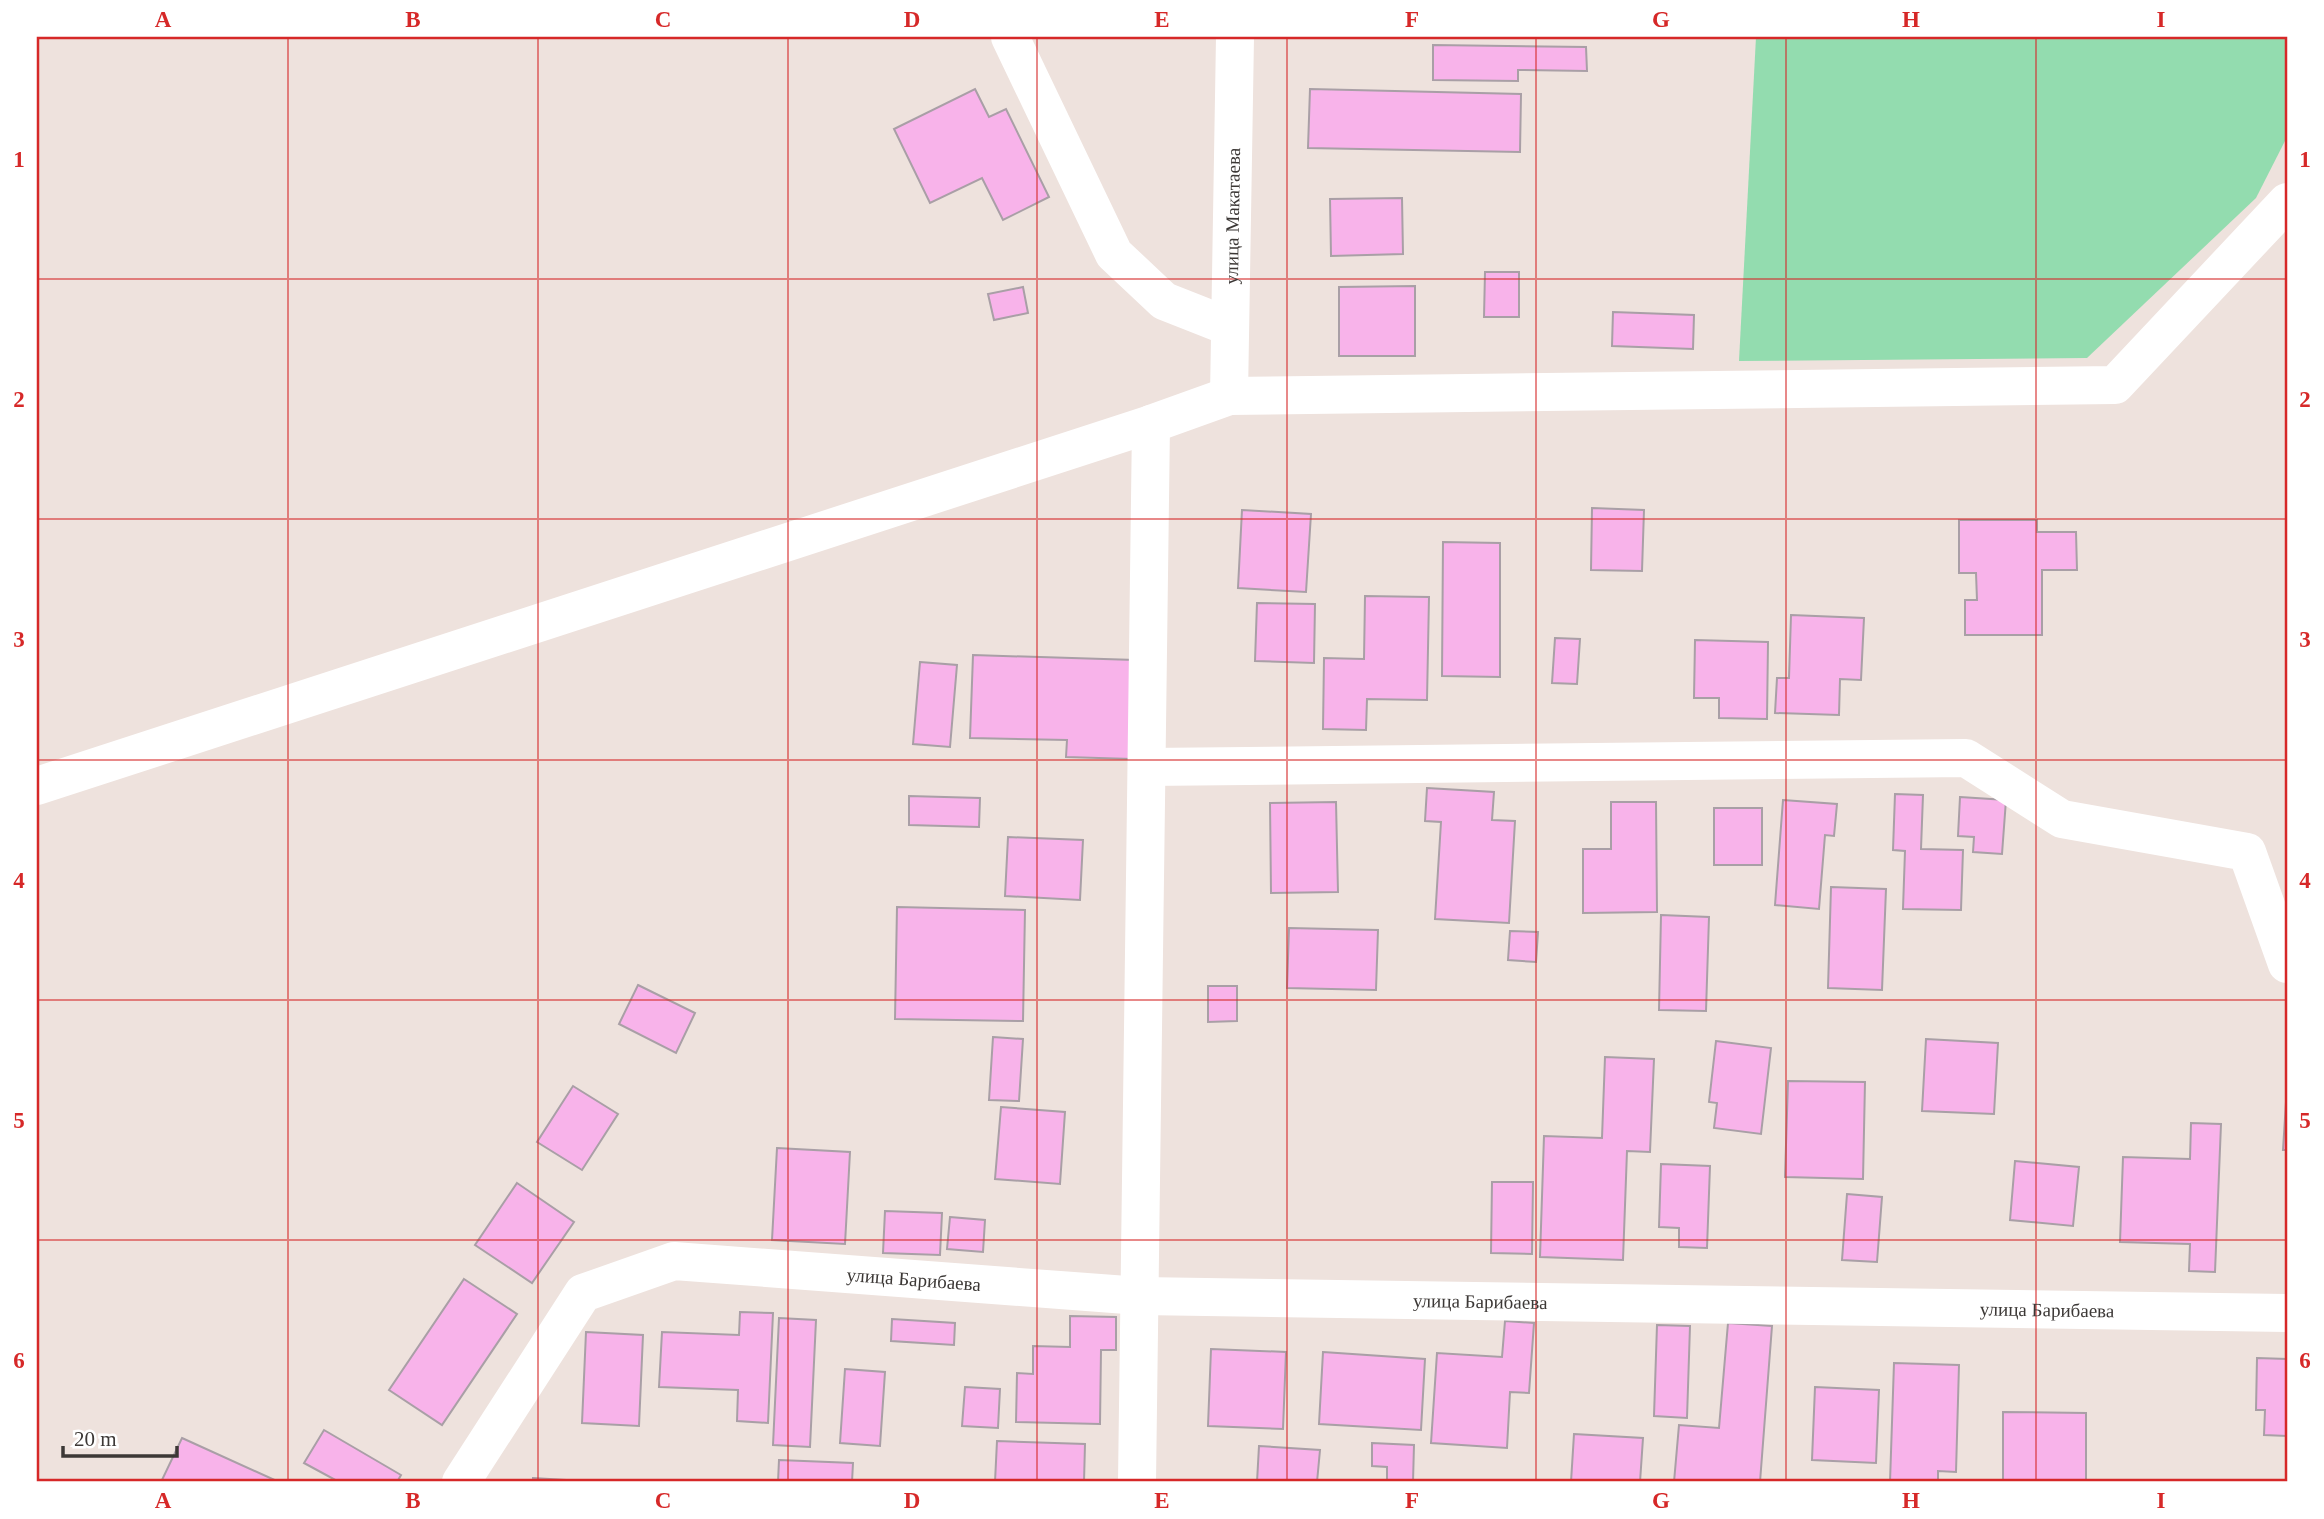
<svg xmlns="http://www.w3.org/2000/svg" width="2324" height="1519" viewBox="0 0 2324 1519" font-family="'Times New Roman',serif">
<rect width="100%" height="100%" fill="#eee2dd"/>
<path fill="#93dcaf" d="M 1756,37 L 2287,37 L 2287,137 L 2256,198 L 2087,358 L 1739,361 Z"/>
<g fill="#f8b3ea" stroke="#a99fa6" stroke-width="2">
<path d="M 1433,45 L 1586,47 L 1587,71 L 1518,70 L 1518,81 L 1433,80 Z"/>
<path d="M 975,89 L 989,117 L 1006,109 L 1049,197 L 1003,220 L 982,178 L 930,203 L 894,129 Z"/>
<path d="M 1310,89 L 1521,94 L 1520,152 L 1308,148 Z"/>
<path d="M 1402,198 L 1403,254 L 1331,256 L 1330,199 Z"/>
<path d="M 1485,272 L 1519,272 L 1519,317 L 1484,317 Z"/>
<path d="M 1415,286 L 1415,356 L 1339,356 L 1339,287 Z"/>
<path d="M 1023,287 L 1028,313 L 994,320 L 988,294 Z"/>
<path d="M 1613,312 L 1694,315 L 1693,349 L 1612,346 Z"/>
<path d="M 1592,508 L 1644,510 L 1642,571 L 1591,570 Z"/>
<path d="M 1242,510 L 1311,514 L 1306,592 L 1238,588 Z"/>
<path d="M 1959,520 L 2037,520 L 2037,532 L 2076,532 L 2077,570 L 2042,570 L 2042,635 L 1965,635 L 1965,600 L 1977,600 L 1976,573 L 1959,573 Z"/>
<path d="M 1443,542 L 1500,543 L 1500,677 L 1442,676 Z"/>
<path d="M 1365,596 L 1429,597 L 1427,700 L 1367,699 L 1366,730 L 1323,729 L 1324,658 L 1364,659 Z"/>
<path d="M 1257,603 L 1315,604 L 1314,663 L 1255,661 Z"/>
<path d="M 1791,615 L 1864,618 L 1861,680 L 1840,679 L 1839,715 L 1775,713 L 1777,678 L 1789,678 Z"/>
<path d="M 1555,638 L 1580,639 L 1577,684 L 1552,683 Z"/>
<path d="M 1695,640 L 1768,642 L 1767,719 L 1719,718 L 1719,698 L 1694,698 Z"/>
<path d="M 973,655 L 1135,660 L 1132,759 L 1066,757 L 1067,740 L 970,738 Z"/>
<path d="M 920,662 L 957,665 L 950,747 L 913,744 Z"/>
<path d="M 1427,788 L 1494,792 L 1492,820 L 1515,821 L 1509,923 L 1435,919 L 1441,822 L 1425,821 Z"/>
<path d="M 1895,794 L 1923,795 L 1921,849 L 1963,850 L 1961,910 L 1903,909 L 1905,851 L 1893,850 Z"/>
<path d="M 909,796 L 980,798 L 979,827 L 909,825 Z"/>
<path d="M 1960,797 L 2006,800 L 2002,854 L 1973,852 L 1974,837 L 1958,836 Z"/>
<path d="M 1783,800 L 1837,804 L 1834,836 L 1825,835 L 1819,909 L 1775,905 Z"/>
<path d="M 1336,802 L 1338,892 L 1271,893 L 1270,803 Z"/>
<path d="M 1611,802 L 1656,802 L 1657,912 L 1583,913 L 1583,849 L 1611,849 Z"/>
<rect x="1714" y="808" width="48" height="57"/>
<path d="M 1008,837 L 1083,840 L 1080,900 L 1005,896 Z"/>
<path d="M 1831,887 L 1886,889 L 1882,990 L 1828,988 Z"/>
<path d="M 897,907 L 1025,910 L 1023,1021 L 895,1019 Z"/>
<path d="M 1661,915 L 1709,917 L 1706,1011 L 1659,1010 Z"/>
<path d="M 1289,928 L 1378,930 L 1376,990 L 1287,988 Z"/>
<path d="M 1510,931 L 1538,932 L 1536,962 L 1508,960 Z"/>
<path d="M 638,985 L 695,1013 L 676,1053 L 619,1024 Z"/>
<path d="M 1208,986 L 1237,986 L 1237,1021 L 1208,1022 Z"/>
<path d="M 993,1037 L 1023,1039 L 1019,1101 L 989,1100 Z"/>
<path d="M 1926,1039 L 1998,1043 L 1994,1114 L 1922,1111 Z"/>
<path d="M 1716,1041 L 1771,1048 L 1761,1134 L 1714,1128 L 1717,1103 L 1709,1102 Z"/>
<path d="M 1605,1057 L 1654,1059 L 1650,1152 L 1627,1151 L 1623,1260 L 1540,1257 L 1544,1136 L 1602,1138 Z"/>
<path d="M 1788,1081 L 1865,1082 L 1863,1179 L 1785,1177 Z"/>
<path d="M 573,1086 L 618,1114 L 582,1170 L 537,1142 Z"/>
<path d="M 2287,1086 L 2287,1150 L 2283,1150 Z"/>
<path d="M 1001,1107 L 1065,1112 L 1060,1184 L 995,1179 Z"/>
<path d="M 2191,1123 L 2221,1124 L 2215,1272 L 2189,1271 L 2190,1244 L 2120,1242 L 2123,1157 L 2190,1159 Z"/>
<path d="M 777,1148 L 850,1152 L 845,1244 L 772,1240 Z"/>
<path d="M 2015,1161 L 2079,1167 L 2073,1226 L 2010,1220 Z"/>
<path d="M 1661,1164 L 1710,1166 L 1707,1248 L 1679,1247 L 1679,1228 L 1659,1227 Z"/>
<path d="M 1492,1182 L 1533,1182 L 1532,1254 L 1491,1253 Z"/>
<path d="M 517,1183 L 574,1222 L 532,1283 L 475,1245 Z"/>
<path d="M 1847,1194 L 1882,1197 L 1877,1262 L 1842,1260 Z"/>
<path d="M 885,1211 L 942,1213 L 940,1255 L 883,1253 Z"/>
<path d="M 950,1217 L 985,1220 L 983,1252 L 947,1249 Z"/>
<path d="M 464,1279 L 517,1314 L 442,1425 L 389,1390 Z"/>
<path d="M 740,1312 L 773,1313 L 768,1423 L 737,1421 L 738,1390 L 659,1387 L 662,1332 L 739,1335 Z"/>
<path d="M 1070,1316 L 1116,1317 L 1116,1350 L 1101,1350 L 1100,1424 L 1016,1422 L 1017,1373 L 1033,1374 L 1033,1346 L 1070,1347 Z"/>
<path d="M 779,1318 L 816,1320 L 810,1447 L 773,1445 Z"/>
<path d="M 892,1319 L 955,1323 L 954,1345 L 891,1341 Z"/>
<path d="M 1505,1321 L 1534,1323 L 1529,1393 L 1510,1392 L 1507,1448 L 1431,1443 L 1437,1353 L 1502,1357 Z"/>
<path d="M 1728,1323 L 1772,1326 L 1760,1482 L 1674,1482 L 1679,1425 L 1719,1428 Z"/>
<path d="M 1657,1325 L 1690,1326 L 1687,1418 L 1654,1416 Z"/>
<path d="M 586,1332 L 643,1335 L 639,1426 L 582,1423 Z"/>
<path d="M 1211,1349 L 1286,1352 L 1283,1429 L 1208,1426 Z"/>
<path d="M 1323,1352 L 1425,1359 L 1421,1430 L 1319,1424 Z"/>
<path d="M 2257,1358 L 2287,1359 L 2287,1436 L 2264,1435 L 2265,1410 L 2256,1410 Z"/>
<path d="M 1894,1363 L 1959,1365 L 1956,1472 L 1938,1471 L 1938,1482 L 1890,1482 Z"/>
<path d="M 845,1369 L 885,1372 L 880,1446 L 840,1443 Z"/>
<path d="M 965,1387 L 1000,1389 L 998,1428 L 962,1426 Z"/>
<path d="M 1815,1387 L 1879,1390 L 1876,1463 L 1812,1460 Z"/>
<path d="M 2003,1412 L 2086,1413 L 2086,1482 L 2003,1482 Z"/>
<path d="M 324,1430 L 401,1475 L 397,1482 L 339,1482 L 304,1463 Z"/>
<path d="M 1574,1434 L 1643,1438 L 1640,1482 L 1571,1482 Z"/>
<path d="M 182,1438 L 279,1482 L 161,1482 Z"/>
<path d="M 997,1441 L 1085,1444 L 1084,1482 L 995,1482 Z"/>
<path d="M 1372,1443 L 1414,1445 L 1413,1482 L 1387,1482 L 1387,1467 L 1372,1466 Z"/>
<path d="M 1259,1446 L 1320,1450 L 1317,1482 L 1257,1482 Z"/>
<path d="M 779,1460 L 853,1463 L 852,1482 L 778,1482 Z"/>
<path d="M 533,1478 L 600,1482 L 533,1482 Z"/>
</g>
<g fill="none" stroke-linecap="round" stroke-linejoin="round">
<g stroke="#fff" stroke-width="38">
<path d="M 1010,37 L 1114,254 L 1164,301 L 1230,327"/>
<path id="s1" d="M 1229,396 L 1235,37"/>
<path d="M 1147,767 L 1966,758 L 2062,819 L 2247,852 L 2287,964"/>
<path d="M 37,786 L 1151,424 L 1229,396 L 2115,385 L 2287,202"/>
<path id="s2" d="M 461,1482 L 583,1293 L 674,1261 L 1140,1296 L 2287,1313"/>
<path d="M 1137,1482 L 1151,424"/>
</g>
</g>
<path fill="none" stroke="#d62828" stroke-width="2" stroke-opacity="0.55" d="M 288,37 L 288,1482M 538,37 L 538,1482M 788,37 L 788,1482M 1037,37 L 1037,1482M 1287,37 L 1287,1482M 1536,37 L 1536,1482M 1786,37 L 1786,1482M 2036,37 L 2036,1482M 37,279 L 2287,279M 37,519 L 2287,519M 37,760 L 2287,760M 37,1000 L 2287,1000M 37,1240 L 2287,1240"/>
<g text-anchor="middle" stroke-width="7" stroke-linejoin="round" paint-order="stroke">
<g font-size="19" fill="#3c3836" stroke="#fff">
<text dy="7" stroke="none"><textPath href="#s1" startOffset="180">улица Макатаева</textPath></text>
<text dy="7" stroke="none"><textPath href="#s2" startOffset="562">улица Барибаева</textPath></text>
<text dy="7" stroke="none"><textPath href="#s2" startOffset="1129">улица Барибаева</textPath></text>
<text dy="7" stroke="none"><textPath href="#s2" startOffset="1696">улица Барибаева</textPath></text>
</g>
</g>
<rect width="2324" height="1519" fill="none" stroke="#ffffff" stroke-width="77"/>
<path d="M63 1446v10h114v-10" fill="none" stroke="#3c3836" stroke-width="3.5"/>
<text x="74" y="1446" font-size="21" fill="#3c3836" stroke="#ffffff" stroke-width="5" paint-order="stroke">20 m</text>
<rect x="38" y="38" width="2248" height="1442" fill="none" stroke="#d62828" stroke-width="2.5"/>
<g font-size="23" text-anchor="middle" font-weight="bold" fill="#d62828">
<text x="163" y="27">A</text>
<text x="413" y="27">B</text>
<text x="663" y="27">C</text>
<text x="912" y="27">D</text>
<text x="1162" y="27">E</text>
<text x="1412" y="27">F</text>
<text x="1661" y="27">G</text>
<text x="1911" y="27">H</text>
<text x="2161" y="27">I</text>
<text x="19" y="167">1</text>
<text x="2305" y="167">1</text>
<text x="19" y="407">2</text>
<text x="2305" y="407">2</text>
<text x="19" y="647">3</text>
<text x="2305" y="647">3</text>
<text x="19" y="888">4</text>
<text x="2305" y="888">4</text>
<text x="19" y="1128">5</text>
<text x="2305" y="1128">5</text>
<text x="19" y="1368">6</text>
<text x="2305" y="1368">6</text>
<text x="163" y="1508">A</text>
<text x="413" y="1508">B</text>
<text x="663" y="1508">C</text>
<text x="912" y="1508">D</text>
<text x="1162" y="1508">E</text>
<text x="1412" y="1508">F</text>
<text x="1661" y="1508">G</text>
<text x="1911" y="1508">H</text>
<text x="2161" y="1508">I</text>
</g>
</svg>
